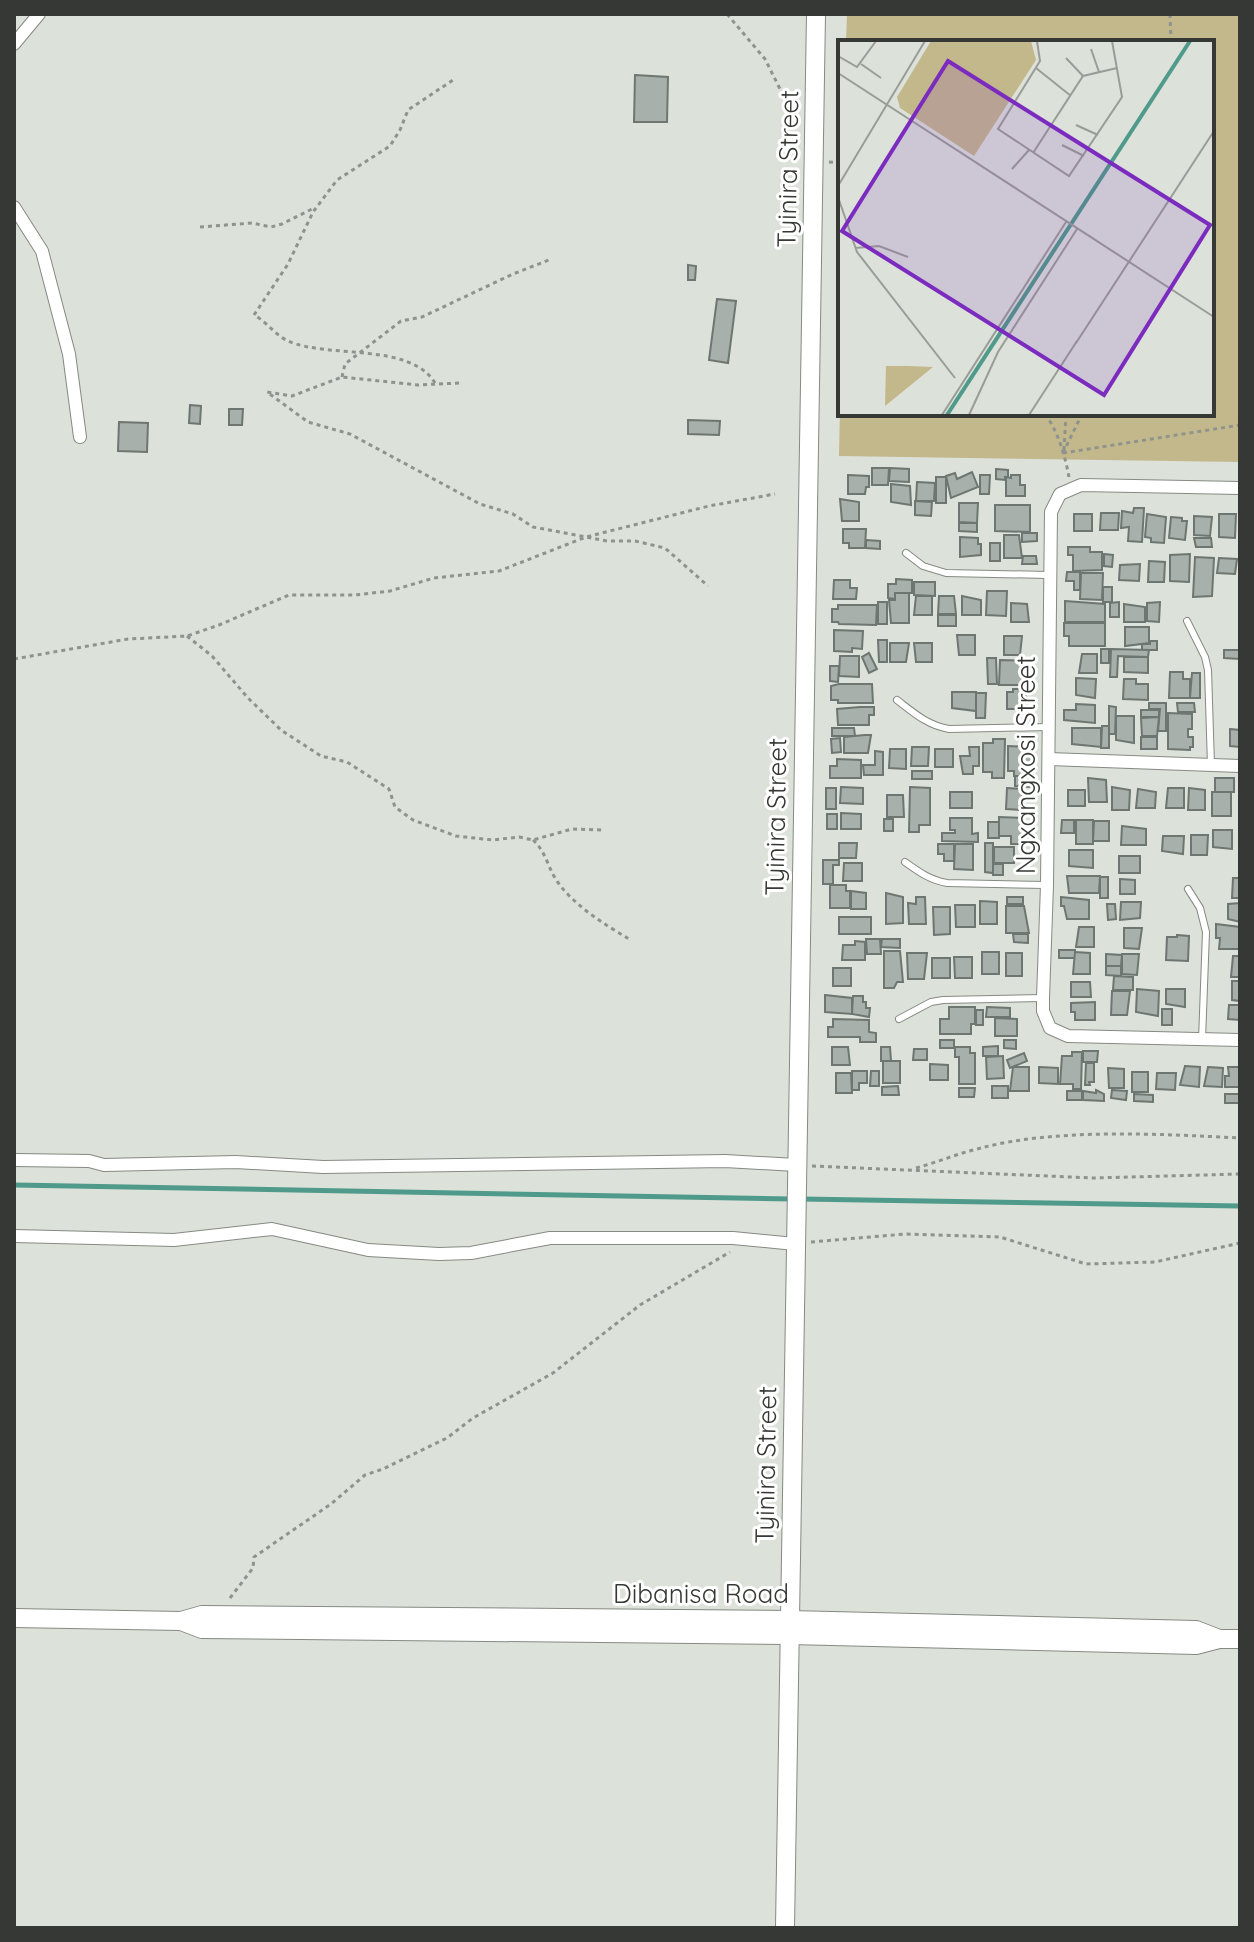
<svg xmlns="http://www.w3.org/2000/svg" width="1254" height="1942" viewBox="0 0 1254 1942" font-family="Quicksand,sans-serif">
<rect width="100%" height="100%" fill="#dce1d9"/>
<path fill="#c3b78c" d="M 847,14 L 1240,14 L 1240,462 L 839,456 L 840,408 L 840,414 L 1212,414 L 1212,42 L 846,42 Z"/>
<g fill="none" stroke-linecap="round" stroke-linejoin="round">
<g stroke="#4f9a8a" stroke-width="5">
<path d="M 14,1185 L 791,1199"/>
<path d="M 801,1199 L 1240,1206"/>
</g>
</g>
<g fill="#a7b0aa" stroke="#6e7671" stroke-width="2">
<path d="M 635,75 L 668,77 L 667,122 L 634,122 Z"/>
<path d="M 688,265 L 696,266 L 695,280 L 688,280 Z"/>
<path d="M 717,299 L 736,301 L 728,363 L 709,360 Z"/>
<path d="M 190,405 L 201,406 L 200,424 L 189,423 Z"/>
<path d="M 229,409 L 243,409 L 242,425 L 229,425 Z"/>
<path d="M 688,420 L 720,421 L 719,435 L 688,434 Z"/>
<path d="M 119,422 L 148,423 L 147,452 L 118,451 Z"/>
<path d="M 872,468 L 889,468 L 888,485 L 872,485 Z"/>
<path d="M 890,468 L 909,469 L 909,482 L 889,481 Z"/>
<path d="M 996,469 L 1008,470 L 1008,477 L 1005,477 L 1005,480 L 996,479 Z"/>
<path d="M 972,472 L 978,487 L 951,498 L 946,476 L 955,473 L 957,479 Z"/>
<path d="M 848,475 L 869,476 L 869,487 L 866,487 L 865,494 L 848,494 Z"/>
<path d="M 980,475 L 990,475 L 989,494 L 980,494 Z"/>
<path d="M 1011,475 L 1020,475 L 1020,485 L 1025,485 L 1025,496 L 1006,496 L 1006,477 L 1011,478 Z"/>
<rect x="936" y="477" width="10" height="26"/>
<path d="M 917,482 L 935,483 L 934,501 L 916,501 Z"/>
<path d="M 891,484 L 910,486 L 911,505 L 891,502 Z"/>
<path d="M 840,499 L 859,502 L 859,521 L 842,521 Z"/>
<path d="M 915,501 L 932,502 L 931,516 L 915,515 Z"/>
<path d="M 959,503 L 978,503 L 977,523 L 959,522 Z"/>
<path d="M 995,505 L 1030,505 L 1030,532 L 995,531 Z"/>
<path d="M 1134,508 L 1144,508 L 1142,542 L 1128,541 L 1129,527 L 1121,528 L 1122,511 L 1133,513 Z"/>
<path d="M 1101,513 L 1119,513 L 1118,530 L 1100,530 Z"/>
<rect x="1074" y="514" width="18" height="17"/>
<path d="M 1147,514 L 1166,517 L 1164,543 L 1151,542 L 1151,538 L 1145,537 Z"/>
<path d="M 1219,514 L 1236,514 L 1235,538 L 1219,537 Z"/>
<path d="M 1194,516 L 1212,517 L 1210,536 L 1194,535 Z"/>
<path d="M 1171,517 L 1182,518 L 1182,521 L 1187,521 L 1185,540 L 1169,538 Z"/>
<path d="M 959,523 L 977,523 L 977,532 L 959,531 Z"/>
<path d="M 843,529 L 866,529 L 865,548 L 849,548 L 849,543 L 843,543 Z"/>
<path d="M 1022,533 L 1037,533 L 1037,541 L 1022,542 Z"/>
<path d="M 1004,535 L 1019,535 L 1022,558 L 1004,558 Z"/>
<path d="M 960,537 L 978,538 L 978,544 L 981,544 L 981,555 L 960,557 Z"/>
<path d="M 1194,538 L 1211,538 L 1212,547 L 1196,547 Z"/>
<path d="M 866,540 L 880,541 L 880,549 L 866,548 Z"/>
<rect x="990" y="543" width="10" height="18"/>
<path d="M 1068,547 L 1090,547 L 1090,552 L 1102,552 L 1102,570 L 1073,571 L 1073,555 L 1068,555 Z"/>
<path d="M 1104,554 L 1113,555 L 1112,567 L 1104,566 Z"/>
<path d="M 1190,554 L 1189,582 L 1170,581 L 1170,555 Z"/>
<path d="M 1023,556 L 1036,556 L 1037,564 L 1022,564 Z"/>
<path d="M 1195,557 L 1214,558 L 1212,596 L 1193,597 Z"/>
<path d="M 1219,558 L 1237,559 L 1235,574 L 1217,573 Z"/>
<path d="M 1149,561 L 1165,562 L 1164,582 L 1148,582 Z"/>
<path d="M 1140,564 L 1139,581 L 1119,580 L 1120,565 Z"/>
<path d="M 1067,572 L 1080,572 L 1080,590 L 1074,590 L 1074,581 L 1066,581 Z"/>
<path d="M 1081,573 L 1103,573 L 1102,600 L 1080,599 Z"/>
<path d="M 896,579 L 912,580 L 912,593 L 895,593 L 895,599 L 888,598 L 888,584 L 896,584 Z"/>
<path d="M 834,580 L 850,580 L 850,588 L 857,588 L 856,599 L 833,599 Z"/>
<path d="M 914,582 L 935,582 L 935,596 L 914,595 Z"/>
<rect x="1103" y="587" width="9" height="15"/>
<path d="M 987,591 L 1007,591 L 1006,616 L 986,615 Z"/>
<path d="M 895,593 L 909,593 L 909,623 L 891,623 L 889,600 L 895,600 Z"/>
<path d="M 916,596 L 932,596 L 932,615 L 914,615 Z"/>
<path d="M 939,596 L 954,596 L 956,614 L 938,614 Z"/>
<path d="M 962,596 L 981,600 L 981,615 L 962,615 Z"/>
<path d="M 1065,601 L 1105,604 L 1105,622 L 1065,622 Z"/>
<rect x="878" y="602" width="9" height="22"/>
<path d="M 1119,602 L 1119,617 L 1110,617 L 1110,603 Z"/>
<path d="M 1160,602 L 1159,622 L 1147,621 L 1147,603 Z"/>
<path d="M 1011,603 L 1027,604 L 1029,622 L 1011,622 Z"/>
<path d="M 1124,604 L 1145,607 L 1145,622 L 1124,622 Z"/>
<path d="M 838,605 L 877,605 L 876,625 L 839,624 L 838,622 L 832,622 L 832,609 L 838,609 Z"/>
<rect x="938" y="615" width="18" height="11"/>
<path d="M 1064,623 L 1105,623 L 1105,646 L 1069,646 L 1069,636 L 1064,636 Z"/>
<path d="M 1125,627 L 1149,627 L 1149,643 L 1125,646 Z"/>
<path d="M 834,630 L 863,631 L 862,649 L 852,648 L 852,652 L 834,651 Z"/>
<path d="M 957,635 L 975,635 L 975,655 L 959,655 Z"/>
<path d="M 1004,636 L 1022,636 L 1020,655 L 1004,655 Z"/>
<path d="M 878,640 L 887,640 L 887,662 L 879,662 Z"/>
<path d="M 1150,641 L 1157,641 L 1157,650 L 1142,650 L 1142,644 L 1150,644 Z"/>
<path d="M 890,643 L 909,643 L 906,662 L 890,662 Z"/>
<path d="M 914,643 L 932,643 L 932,662 L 916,662 Z"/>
<rect x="1101" y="649" width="8" height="14"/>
<path d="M 1111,649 L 1149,650 L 1148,657 L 1118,656 L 1117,677 L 1110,677 Z"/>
<path d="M 1224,650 L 1240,650 L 1240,659 L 1224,658 Z"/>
<path d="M 869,653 L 877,669 L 869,673 L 862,657 Z"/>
<path d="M 1082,654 L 1097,654 L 1097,673 L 1079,673 Z"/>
<path d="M 840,656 L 859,656 L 859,677 L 839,676 Z"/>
<path d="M 1124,657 L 1148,657 L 1148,673 L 1124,672 Z"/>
<path d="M 987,658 L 996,658 L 997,684 L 988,684 Z"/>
<path d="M 1000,660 L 1029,661 L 1029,676 L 1034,676 L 1034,685 L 999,685 Z"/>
<path d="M 830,666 L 839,666 L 838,682 L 830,681 Z"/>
<path d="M 1170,672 L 1183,672 L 1183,679 L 1190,679 L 1190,698 L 1169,698 Z"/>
<path d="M 1192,673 L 1200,673 L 1200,698 L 1190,698 Z"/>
<path d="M 1076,678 L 1096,679 L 1095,698 L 1076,695 Z"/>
<path d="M 1124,679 L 1136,679 L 1136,684 L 1148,684 L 1148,700 L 1123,699 Z"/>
<path d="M 839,684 L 872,684 L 873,703 L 838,703 L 838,700 L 831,700 L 831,686 Z"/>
<path d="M 1013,689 L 1025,689 L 1028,709 L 1007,709 L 1007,692 L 1013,692 Z"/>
<path d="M 952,692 L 976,692 L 976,711 L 952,708 Z"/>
<path d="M 976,693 L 986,693 L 985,718 L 976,718 Z"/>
<path d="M 1149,703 L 1166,703 L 1166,731 L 1158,731 L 1160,709 L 1149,709 Z"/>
<path d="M 1177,703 L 1194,703 L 1195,712 L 1178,712 Z"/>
<path d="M 1076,704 L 1095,705 L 1095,723 L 1064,720 L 1064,710 L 1076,710 Z"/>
<path d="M 1109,706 L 1116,707 L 1115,734 L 1109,734 Z"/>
<path d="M 860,707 L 874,707 L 874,715 L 869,715 L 869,725 L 838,725 L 837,709 Z"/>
<rect x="1141" y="710" width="18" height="7"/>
<path d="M 1168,713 L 1192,714 L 1192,729 L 1188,729 L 1188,737 L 1193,737 L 1193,747 L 1190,747 L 1190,750 L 1168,749 Z"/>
<path d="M 1116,716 L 1134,716 L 1134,743 L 1116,740 Z"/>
<path d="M 1159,717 L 1157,736 L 1142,736 L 1141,718 Z"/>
<path d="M 1102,726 L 1109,726 L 1109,748 L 1101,748 Z"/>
<path d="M 832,728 L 854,728 L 855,736 L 832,736 Z"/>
<path d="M 1072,728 L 1101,728 L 1101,747 L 1072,744 Z"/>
<path d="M 1230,729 L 1240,730 L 1240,747 L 1230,746 Z"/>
<path d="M 865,735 L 871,735 L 868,753 L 844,753 L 844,737 Z"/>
<rect x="1141" y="737" width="16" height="12"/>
<path d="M 840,738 L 841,752 L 832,753 L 831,739 Z"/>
<path d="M 993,739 L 1005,739 L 1004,778 L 992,778 L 992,772 L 983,772 L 983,743 L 993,743 Z"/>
<path d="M 1008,746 L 1032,747 L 1031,776 L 1014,776 L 1014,771 L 1008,771 Z"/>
<path d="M 912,747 L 929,747 L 928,766 L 911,766 Z"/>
<path d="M 969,747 L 979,747 L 979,766 L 973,766 L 973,774 L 963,774 L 960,756 L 970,756 Z"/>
<path d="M 890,749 L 906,749 L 906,769 L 889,768 Z"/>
<rect x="935" y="749" width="18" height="18"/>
<path d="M 875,751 L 883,752 L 883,775 L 864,775 L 863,765 L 875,765 Z"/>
<path d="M 837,759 L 861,760 L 861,778 L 830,778 L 830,766 L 837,766 Z"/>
<rect x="912" y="771" width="20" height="8"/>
<path d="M 1015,776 L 1032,776 L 1031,787 L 1015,786 Z"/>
<path d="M 1088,778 L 1106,780 L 1107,802 L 1089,802 Z"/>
<rect x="1215" y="778" width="19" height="14"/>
<path d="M 841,787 L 863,788 L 863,804 L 840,803 Z"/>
<path d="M 910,787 L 930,788 L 930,825 L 919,825 L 919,832 L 909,832 Z"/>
<path d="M 1112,787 L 1130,790 L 1129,810 L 1112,810 Z"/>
<rect x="826" y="788" width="10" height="21"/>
<path d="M 1007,788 L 1022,789 L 1022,810 L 1006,809 Z"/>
<path d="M 1168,788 L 1184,788 L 1184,808 L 1166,808 Z"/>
<path d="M 1189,788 L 1205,790 L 1205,810 L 1188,810 Z"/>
<path d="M 1138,789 L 1156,792 L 1155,808 L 1136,808 Z"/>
<rect x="1068" y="790" width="17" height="16"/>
<rect x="950" y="792" width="22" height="16"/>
<rect x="1212" y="792" width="19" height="24"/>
<path d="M 887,795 L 903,795 L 904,817 L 887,817 Z"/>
<path d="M 841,813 L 861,814 L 861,829 L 841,829 Z"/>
<rect x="827" y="814" width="10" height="15"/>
<path d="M 999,817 L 1024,818 L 1024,822 L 1032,822 L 1028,844 L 1011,844 L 1011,836 L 999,836 Z"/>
<path d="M 950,818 L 972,818 L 972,834 L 978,833 L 978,842 L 942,841 L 942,833 L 955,833 L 955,830 L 950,830 Z"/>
<rect x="884" y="819" width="9" height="12"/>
<path d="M 1062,820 L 1074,820 L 1074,833 L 1061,833 Z"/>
<rect x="1076" y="820" width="17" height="24"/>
<path d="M 1094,821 L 1109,821 L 1109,841 L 1093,841 Z"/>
<rect x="988" y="822" width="11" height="16"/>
<path d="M 1122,826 L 1146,829 L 1146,845 L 1121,845 Z"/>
<path d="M 1213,830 L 1232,830 L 1232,849 L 1213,847 Z"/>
<path d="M 1191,835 L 1208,835 L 1207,855 L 1191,855 Z"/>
<path d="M 1163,836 L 1184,836 L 1183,854 L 1162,851 Z"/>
<path d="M 839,843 L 857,843 L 856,858 L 839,858 Z"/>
<path d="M 985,843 L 993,843 L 993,873 L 985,872 Z"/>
<path d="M 938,844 L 954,844 L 954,861 L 944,861 L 944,854 L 938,854 Z"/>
<path d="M 955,844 L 973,844 L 973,870 L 954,869 Z"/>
<rect x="994" y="847" width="20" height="16"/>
<path d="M 1069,850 L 1093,850 L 1093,868 L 1069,866 Z"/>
<rect x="1119" y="856" width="21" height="17"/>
<path d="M 823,860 L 839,860 L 839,865 L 833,865 L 833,884 L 823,884 Z"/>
<path d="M 844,863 L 862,863 L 862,881 L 843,881 Z"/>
<rect x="993" y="864" width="10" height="11"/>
<path d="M 1067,876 L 1100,876 L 1099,893 L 1069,893 Z"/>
<rect x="1100" y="877" width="8" height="21"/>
<path d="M 1233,878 L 1240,878 L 1240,898 L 1232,898 Z"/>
<path d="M 1120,879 L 1135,880 L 1135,894 L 1120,894 Z"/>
<path d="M 830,885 L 846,885 L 846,891 L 850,891 L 850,908 L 830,908 Z"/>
<path d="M 851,891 L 866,893 L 866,909 L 851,909 Z"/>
<path d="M 886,893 L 903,897 L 903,923 L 886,924 Z"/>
<path d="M 916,897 L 925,897 L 926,924 L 909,924 L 908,903 L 916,904 Z"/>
<rect x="1007" y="897" width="16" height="7"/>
<path d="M 1061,897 L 1089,900 L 1089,919 L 1067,919 L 1064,906 L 1061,906 Z"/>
<path d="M 980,901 L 997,902 L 997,924 L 980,924 Z"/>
<path d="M 1121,902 L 1141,902 L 1140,918 L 1120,920 Z"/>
<path d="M 1240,903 L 1240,922 L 1228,919 L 1228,904 Z"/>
<path d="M 1107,904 L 1115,904 L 1116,919 L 1108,920 Z"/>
<path d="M 955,905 L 975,905 L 975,927 L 956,927 Z"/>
<path d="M 1006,906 L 1024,906 L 1029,933 L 1006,933 Z"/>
<path d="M 933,907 L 950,907 L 950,934 L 934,935 Z"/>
<rect x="839" y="917" width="32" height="17"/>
<path d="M 1216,924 L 1240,927 L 1240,949 L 1219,949 L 1220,938 L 1216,938 Z"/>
<path d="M 1079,927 L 1094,927 L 1094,947 L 1076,947 Z"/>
<path d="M 1124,928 L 1142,928 L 1139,949 L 1124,948 Z"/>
<path d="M 1013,934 L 1028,934 L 1028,943 L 1014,942 Z"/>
<path d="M 1177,935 L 1189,936 L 1188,961 L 1166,960 L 1167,937 L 1177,937 Z"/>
<path d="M 866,939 L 880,939 L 881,954 L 867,954 Z"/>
<path d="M 882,939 L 900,939 L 900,948 L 881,947 Z"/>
<path d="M 855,941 L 865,942 L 865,960 L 842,960 L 843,945 L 855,945 Z"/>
<rect x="1059" y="950" width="16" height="8"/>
<path d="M 884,951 L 900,951 L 903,982 L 897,982 L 894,988 L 884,988 Z"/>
<rect x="982" y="952" width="17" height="22"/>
<path d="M 1075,952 L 1090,953 L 1090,974 L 1073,974 Z"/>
<path d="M 907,953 L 927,953 L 924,979 L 908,979 Z"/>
<rect x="1006" y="953" width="16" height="23"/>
<path d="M 1106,954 L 1122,955 L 1121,966 L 1106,966 Z"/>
<path d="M 1122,954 L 1139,954 L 1137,975 L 1122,974 Z"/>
<path d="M 1233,956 L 1240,956 L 1240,977 L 1231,977 Z"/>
<path d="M 954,957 L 972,957 L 972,978 L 955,978 Z"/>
<rect x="932" y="958" width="18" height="20"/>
<path d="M 1106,966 L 1121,966 L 1121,976 L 1106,975 Z"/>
<rect x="833" y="968" width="18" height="18"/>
<path d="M 1114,976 L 1133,977 L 1133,990 L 1113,990 Z"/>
<path d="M 1232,981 L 1240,981 L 1240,1001 L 1232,1000 Z"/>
<path d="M 1071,982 L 1090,982 L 1091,997 L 1071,997 Z"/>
<path d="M 1137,989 L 1159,991 L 1158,1016 L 1136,1012 Z"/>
<path d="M 1166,989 L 1185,989 L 1185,1007 L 1166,1004 Z"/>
<path d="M 1112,991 L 1130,991 L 1127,1015 L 1111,1015 Z"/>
<path d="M 825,995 L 852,998 L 852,1014 L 825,1012 Z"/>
<path d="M 853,996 L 863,996 L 863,1002 L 866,1002 L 866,1008 L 870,1008 L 869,1017 L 852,1014 Z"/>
<path d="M 1095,1002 L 1095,1020 L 1075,1020 L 1075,1012 L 1071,1012 L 1071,1003 Z"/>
<path d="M 1229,1005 L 1240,1005 L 1240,1020 L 1228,1019 Z"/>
<path d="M 949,1007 L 975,1007 L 975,1024 L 971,1024 L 971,1034 L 940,1034 L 940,1019 L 949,1019 Z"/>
<path d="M 987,1007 L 1010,1008 L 1010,1017 L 986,1017 Z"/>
<rect x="1162" y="1009" width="10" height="16"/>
<rect x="976" y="1010" width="7" height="15"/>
<path d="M 995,1018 L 1017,1019 L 1017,1036 L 995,1036 Z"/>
<path d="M 833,1019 L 869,1020 L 869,1032 L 876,1033 L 876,1042 L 860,1042 L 860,1037 L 828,1037 L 828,1027 L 833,1027 Z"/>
<rect x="940" y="1040" width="14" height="8"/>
<path d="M 1004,1040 L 1016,1040 L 1016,1049 L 1004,1048 Z"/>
<path d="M 998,1046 L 998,1056 L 983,1056 L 983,1047 Z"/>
<path d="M 832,1047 L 848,1047 L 850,1065 L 832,1065 Z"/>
<path d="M 881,1047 L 890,1047 L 891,1061 L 881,1061 Z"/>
<path d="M 955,1047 L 970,1047 L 970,1053 L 975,1053 L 975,1084 L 959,1084 L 959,1057 L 955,1057 Z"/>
<path d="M 914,1049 L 927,1049 L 927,1060 L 913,1060 Z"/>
<path d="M 1083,1051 L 1098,1051 L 1097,1062 L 1083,1062 Z"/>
<path d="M 1072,1052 L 1082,1052 L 1081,1089 L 1073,1089 L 1073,1084 L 1060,1084 L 1062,1056 L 1072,1056 Z"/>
<path d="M 1024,1053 L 1027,1061 L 1010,1068 L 1007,1060 Z"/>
<path d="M 1003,1056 L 1004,1078 L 987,1079 L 986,1057 Z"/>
<path d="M 1240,1056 L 1240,1087 L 1225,1087 L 1225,1076 L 1229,1076 L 1228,1067 L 1240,1067 Z"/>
<rect x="883" y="1061" width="17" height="22"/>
<path d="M 1086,1063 L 1094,1063 L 1094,1082 L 1089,1082 L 1090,1085 L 1085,1085 Z"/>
<path d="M 930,1064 L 948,1065 L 948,1080 L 930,1080 Z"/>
<path d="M 1185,1066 L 1200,1067 L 1199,1087 L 1180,1085 Z"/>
<path d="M 1013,1067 L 1029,1067 L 1029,1091 L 1010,1091 Z"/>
<path d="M 1039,1067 L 1058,1068 L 1058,1084 L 1039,1083 Z"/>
<path d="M 1208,1067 L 1223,1068 L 1222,1087 L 1204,1086 Z"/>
<path d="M 1108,1068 L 1124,1069 L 1124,1088 L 1109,1088 Z"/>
<path d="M 852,1071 L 867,1071 L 867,1083 L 859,1083 L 859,1090 L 852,1090 Z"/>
<path d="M 871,1071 L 879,1071 L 879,1086 L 870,1086 Z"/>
<rect x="1132" y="1072" width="16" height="20"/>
<path d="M 836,1073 L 851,1073 L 852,1093 L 836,1093 Z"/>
<path d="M 1157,1073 L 1176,1073 L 1175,1090 L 1156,1089 Z"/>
<path d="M 898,1086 L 899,1095 L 882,1095 L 882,1087 Z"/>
<rect x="992" y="1086" width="16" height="12"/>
<path d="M 959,1088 L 975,1088 L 974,1097 L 959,1097 Z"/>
<path d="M 1096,1090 L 1104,1094 L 1104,1101 L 1083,1100 L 1083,1091 L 1096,1093 Z"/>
<path d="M 1112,1090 L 1127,1091 L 1126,1100 L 1111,1098 Z"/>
<rect x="1067" y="1091" width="15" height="9"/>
<path d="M 1134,1094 L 1153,1095 L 1153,1102 L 1134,1101 Z"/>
<rect x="1225" y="1094" width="15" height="9"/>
</g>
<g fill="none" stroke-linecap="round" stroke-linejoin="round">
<defs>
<g id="lane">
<path d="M 906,553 L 923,566 L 946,573 L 1048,575"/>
<path d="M 1187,621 L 1205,657 L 1208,670 L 1211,765"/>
<path d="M 897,700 C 914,713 927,725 949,729 L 1048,727"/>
<path d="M 905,862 C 919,872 930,880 947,883 L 1047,885"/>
<path d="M 1188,889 L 1200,908 L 1206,932 L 1202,1040"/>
<path d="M 899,1019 L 931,1002 L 943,1000 L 1043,998"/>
</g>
<g id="street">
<path d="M 14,44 L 39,14"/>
<path d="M 14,207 L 42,251 L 69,354 L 80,437"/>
<path d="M 1240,488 L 1081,485 L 1060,494 L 1051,512 L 1047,885 L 1043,998 L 1043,1011 L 1050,1028 L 1068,1036 L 1240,1040"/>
<path d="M 1049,759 L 1240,766"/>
<path d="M 14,1160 L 89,1161 L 104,1165 L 236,1162 L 323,1167 L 725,1161 L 796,1165"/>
<path d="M 14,1236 L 174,1240 L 272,1229 L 368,1250 L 439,1254 L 471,1253 L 550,1238 L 733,1238 L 795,1244"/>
</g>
<g id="secondary">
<path d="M 14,1618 L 181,1621 L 202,1615 L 790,1620 L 1196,1630 L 1219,1639"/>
<path d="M 181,1621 L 202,1629 L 790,1635 L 1196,1645 L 1219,1639 L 1240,1639"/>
<path d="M 785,1928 L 816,14"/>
</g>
</defs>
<use href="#lane" stroke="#858a82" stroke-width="8"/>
<use href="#street" stroke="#858a82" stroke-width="14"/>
<use href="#secondary" stroke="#858a82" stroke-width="20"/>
<g stroke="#8f938d" stroke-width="3" stroke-dasharray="4 4" stroke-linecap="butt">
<path d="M 727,14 L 765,59 L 784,97 L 798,101"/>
<path d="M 1170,14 L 1171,42"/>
<path d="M 829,162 L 840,163"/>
<path d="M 200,227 L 252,223 L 271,227 L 282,224 L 314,208"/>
<path d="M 342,377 L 345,364 L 401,321 L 422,317 L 513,274 L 549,260"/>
<path d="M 435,383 C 410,342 329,359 288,341 C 275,335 267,322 254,315 L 288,264 L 313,212 L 337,180 L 390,146 L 400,130 L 408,110 L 456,78"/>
<path d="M 459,383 L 418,385 L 342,377 L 292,396 L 267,392 L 308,422 L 350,434 L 480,504 L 513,514 L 533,527 L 607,541 L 635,541 L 665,548 L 708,586"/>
<path d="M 1045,414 C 1058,431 1065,456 1069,477"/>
<path d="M 1064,450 L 1066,414"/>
<path d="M 1063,453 L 1240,425"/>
<path d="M 1063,453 L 1082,414"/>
<path d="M 187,636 L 212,656 L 248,698 L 281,730 L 321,756 L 347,762 L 389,789 L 395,807 L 413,820 L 456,836 L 493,840 L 519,837 L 533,840 L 572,829 L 605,830"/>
<path d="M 14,659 L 128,639 L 187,636 L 219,625 L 289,595 L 355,595 L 390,591 L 434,578 L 499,571 L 586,537 L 709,506 L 775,494"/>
<path d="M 533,840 C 545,851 547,864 555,878 C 571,904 604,924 629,939"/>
<path d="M 812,1166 L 1094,1178 L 1240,1174"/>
<path d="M 916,1168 C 938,1162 959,1153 981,1148 C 1056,1128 1162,1134 1240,1138"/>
<path d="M 811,1242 L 905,1234 L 1000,1237 L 1086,1264 L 1155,1262 L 1240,1243"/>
<path d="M 230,1598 L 253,1568 L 254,1557 L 331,1504 L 365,1475 L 383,1469 L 447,1438 L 473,1418 L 553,1373 L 640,1305 L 730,1252"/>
</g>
<use href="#lane" stroke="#fff" stroke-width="6"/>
<use href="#street" stroke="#fff" stroke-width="12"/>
<use href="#secondary" stroke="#fff" stroke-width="18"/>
</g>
<g text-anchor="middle" stroke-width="6" stroke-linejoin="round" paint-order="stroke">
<g font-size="26" fill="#363835" stroke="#fff">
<text transform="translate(788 169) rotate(-89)" y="9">Tyinira Street</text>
<text transform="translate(1026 765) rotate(-90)" y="9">Ngxangxosi Street</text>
<text transform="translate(776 817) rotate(-89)" y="9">Tyinira Street</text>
<text transform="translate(766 1465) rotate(-89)" y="9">Tyinira Street</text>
<text x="701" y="1603">Dibanisa Road</text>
</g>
</g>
<g transform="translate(838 40)">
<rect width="376" height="376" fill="#dce1d9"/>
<path d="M 93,1 L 193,1 L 198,20 L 136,116 L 62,68 L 59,57 ZM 48,326 L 69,326 L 95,327 L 47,366 Z" fill="#c3b78c"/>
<path fill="none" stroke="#4f9a8a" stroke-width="4" d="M 109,375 L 352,1"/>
<path fill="none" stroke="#9a9d97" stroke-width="2" d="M 199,1 L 202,21 L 160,89 L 231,136 L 284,57 L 274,1M 253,9 L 261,32M 0,16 L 19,27 L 38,1M 228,18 L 245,36M 23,24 L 43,38M 198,28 L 233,56M 0,33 L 376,277M 238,85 L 260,95M 224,105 L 246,116M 195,113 L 245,36 L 279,28M 174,129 L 191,110M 0,146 L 87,1M 0,157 L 19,212 L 117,338M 17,208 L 41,206 L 70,217M 238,303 L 376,91M 104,375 L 228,182M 131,375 L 160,312 L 239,189M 191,375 L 239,301"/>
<path fill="#7b2cbf" fill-opacity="0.15" stroke="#7b2cbf" stroke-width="4" d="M 110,21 L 372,185 L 266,355 L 4,191 Z"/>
<rect width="376" height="376" fill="none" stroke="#363835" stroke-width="4"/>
</g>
<rect width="1254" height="1942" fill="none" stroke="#363835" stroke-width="32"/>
</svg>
